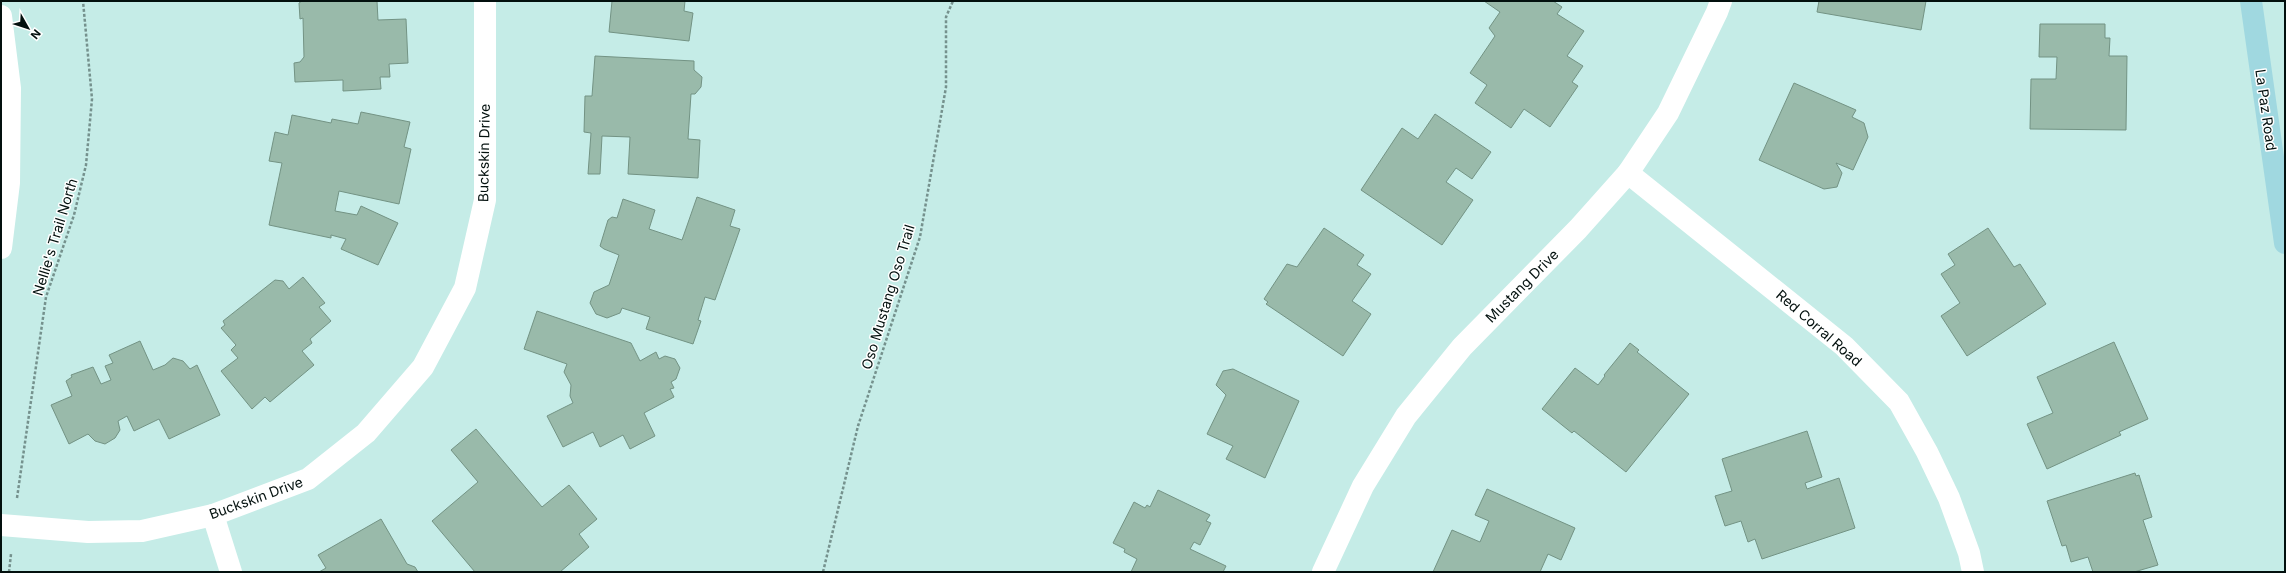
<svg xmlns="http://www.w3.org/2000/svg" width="2286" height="573" viewBox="0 0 2286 573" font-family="Inter,sans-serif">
<rect width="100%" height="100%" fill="#c5ece7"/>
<g fill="#99baaa" stroke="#739384">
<path d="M 302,1 L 377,1 L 378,20 L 406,19 L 408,63 L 389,64 L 390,77 L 380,77 L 381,89 L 343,91 L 343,80 L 295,82 L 294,63 L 300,62 L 304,57 L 303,18 L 300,19 L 299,3 Z"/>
<path d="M 612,1 L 685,1 L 684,11 L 693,13 L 689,41 L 609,32 Z"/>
<path d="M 1484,1 L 1553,1 L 1562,7 L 1557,14 L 1584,31 L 1567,56 L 1583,66 L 1572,82 L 1578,86 L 1550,127 L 1524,109 L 1511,128 L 1475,103 L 1487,85 L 1470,73 L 1495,36 L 1489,28 L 1500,12 Z"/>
<path d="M 1819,1 L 1926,1 L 1921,30 L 1817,12 Z"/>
<path d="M 2040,24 L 2105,24 L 2105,38 L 2110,38 L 2109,56 L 2127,56 L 2126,130 L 2030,129 L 2031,79 L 2056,79 L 2057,57 L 2039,57 Z"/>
<path d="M 595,56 L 694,61 L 694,70 L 702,77 L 701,87 L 695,94 L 691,94 L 688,139 L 700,140 L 698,178 L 628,174 L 630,137 L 602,136 L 600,174 L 588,174 L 591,133 L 584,132 L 585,96 L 592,96 Z"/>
<path d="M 1794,83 L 1856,110 L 1852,117 L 1864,123 L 1868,137 L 1853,170 L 1836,163 L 1842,173 L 1837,187 L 1824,189 L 1759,160 Z"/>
<path d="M 361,112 L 410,122 L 404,147 L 411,149 L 399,204 L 339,191 L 335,211 L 357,215 L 361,206 L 398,223 L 378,265 L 341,249 L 346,239 L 331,235 L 331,238 L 269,225 L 282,163 L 269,161 L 275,132 L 288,135 L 292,115 L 331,123 L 332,119 L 358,124 Z"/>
<path d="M 1435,114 L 1491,152 L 1472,179 L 1456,168 L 1446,182 L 1473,200 L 1442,245 L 1361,190 L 1402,128 L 1418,139 Z"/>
<path d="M 697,197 L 735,210 L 730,226 L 740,229 L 715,300 L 705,297 L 698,320 L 701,321 L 693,344 L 646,329 L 650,317 L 622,308 L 620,313 L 607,318 L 596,314 L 590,303 L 594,292 L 609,285 L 619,255 L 604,249 L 600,246 L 608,220 L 612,217 L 617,218 L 623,199 L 655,210 L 649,229 L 682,240 Z"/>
<path d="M 1324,228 L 1364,255 L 1357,265 L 1371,274 L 1352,301 L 1371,314 L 1343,356 L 1266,304 L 1268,302 L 1264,299 L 1287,264 L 1297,267 Z"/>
<path d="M 1988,228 L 2014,267 L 2020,264 L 2046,304 L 1967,356 L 1941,316 L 1960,303 L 1941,274 L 1955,265 L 1948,254 Z"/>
<path d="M 303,277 L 325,303 L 319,307 L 331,321 L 310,339 L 312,343 L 302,351 L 314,365 L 270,402 L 265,397 L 252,409 L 221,371 L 238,358 L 231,350 L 236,345 L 221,328 L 225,325 L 223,321 L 275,280 L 283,281 L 289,289 Z"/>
<path d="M 537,311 L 631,343 L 640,361 L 656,352 L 659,359 L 665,356 L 675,359 L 680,368 L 676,379 L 671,382 L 674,388 L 670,389 L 674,397 L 644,413 L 655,436 L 630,449 L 623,435 L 600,447 L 593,432 L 563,447 L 547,416 L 573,403 L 570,396 L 571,385 L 564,372 L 567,364 L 524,349 Z"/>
<path d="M 140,341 L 153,370 L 165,365 L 173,358 L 183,361 L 190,369 L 197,365 L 220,415 L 169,439 L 159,419 L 134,431 L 127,416 L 118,421 L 120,430 L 115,438 L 105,444 L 95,441 L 88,434 L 69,444 L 51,405 L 72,396 L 66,381 L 72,377 L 71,375 L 93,367 L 101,384 L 111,380 L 105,366 L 113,363 L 109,355 Z"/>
<path d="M 2114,342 L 2148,419 L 2119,432 L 2121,435 L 2047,469 L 2027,424 L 2053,413 L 2037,377 Z"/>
<path d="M 1630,343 L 1639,350 L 1637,352 L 1689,394 L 1626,472 L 1574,431 L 1572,433 L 1542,409 L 1575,368 L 1598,385 L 1605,376 L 1604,375 Z"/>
<path d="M 1233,369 L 1299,401 L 1265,478 L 1226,459 L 1233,446 L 1207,434 L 1226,395 L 1216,385 L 1223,371 Z"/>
<path d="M 476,429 L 542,507 L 569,485 L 597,519 L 579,534 L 589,547 L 560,572 L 475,572 L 432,521 L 478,482 L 451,450 Z"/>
<path d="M 1807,431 L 1822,477 L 1805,483 L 1807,489 L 1839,478 L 1855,528 L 1762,559 L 1755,539 L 1748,542 L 1741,521 L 1725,526 L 1715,496 L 1732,491 L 1722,459 Z"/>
<path d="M 2135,473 L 2136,476 L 2139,475 L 2152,517 L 2143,520 L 2158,565 L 2134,572 L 2093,572 L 2088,557 L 2071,562 L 2066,545 L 2062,546 L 2047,501 Z"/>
<path d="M 1487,489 L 1575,528 L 1561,560 L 1548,554 L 1540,572 L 1433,572 L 1452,530 L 1480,542 L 1489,521 L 1475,515 Z"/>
<path d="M 1158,490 L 1210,515 L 1206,521 L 1211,523 L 1200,545 L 1194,542 L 1190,549 L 1226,566 L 1223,572 L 1131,572 L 1137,559 L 1124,552 L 1125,549 L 1113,543 L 1134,502 L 1145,508 L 1147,505 L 1150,507 Z"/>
<path d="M 381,519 L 407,564 L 415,567 L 418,572 L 319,572 L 326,568 L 318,555 Z"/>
</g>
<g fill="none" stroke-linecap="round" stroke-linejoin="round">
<g stroke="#75918d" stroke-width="2.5" stroke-dasharray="3 2" stroke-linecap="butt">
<path d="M 17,498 L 46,297 L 74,215 L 86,165 L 92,99 L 83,1"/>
<path d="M 9,572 L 11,554"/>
<path d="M 823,572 L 858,426 L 920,237 L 946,87 L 946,17 L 953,1"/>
</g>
<g stroke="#fff" stroke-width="22">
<path d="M 1,16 L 10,88 L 9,183 L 1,248"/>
<path d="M 1628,173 L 1844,346 L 1899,402 L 1927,452 L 1949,498 L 1969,553 L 1973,572"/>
<path d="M 213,515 L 231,572"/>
<path d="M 1,525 L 88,532 L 142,531 L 213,515 L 308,479 L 366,433 L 423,367 L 465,288 L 485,200 L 485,1"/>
<path d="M 1323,572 L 1363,486 L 1406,416 L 1462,347 L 1578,229 L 1628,173 L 1668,113 L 1717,12 L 1721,1"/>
</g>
<path stroke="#a0d8e0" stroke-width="22" d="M 2251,1 L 2285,243"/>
</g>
<g text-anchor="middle" stroke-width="3" stroke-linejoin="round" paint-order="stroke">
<g font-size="14" fill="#03100e" stroke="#fff">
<text transform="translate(2266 110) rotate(82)" y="5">La Paz Road</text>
<text transform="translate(484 153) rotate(-89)" y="5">Buckskin Drive</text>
<text transform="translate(55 237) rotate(-73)" y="5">Nellie's Trail North</text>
<text transform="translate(1522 286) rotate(-45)" y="5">Mustang Drive</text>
<text transform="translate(888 297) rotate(-73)" y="5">Oso Mustang Oso Trail</text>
<text transform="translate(1819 328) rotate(41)" y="5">Red Corral Road</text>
<text transform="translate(256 498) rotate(-20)" y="5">Buckskin Drive</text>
</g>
</g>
<rect width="2286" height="573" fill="none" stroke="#03100e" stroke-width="4"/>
<g transform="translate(28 28) rotate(129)" stroke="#ffffff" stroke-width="3" paint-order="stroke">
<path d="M0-3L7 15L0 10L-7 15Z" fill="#03100e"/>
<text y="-6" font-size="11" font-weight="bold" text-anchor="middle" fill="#03100e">N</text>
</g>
</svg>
